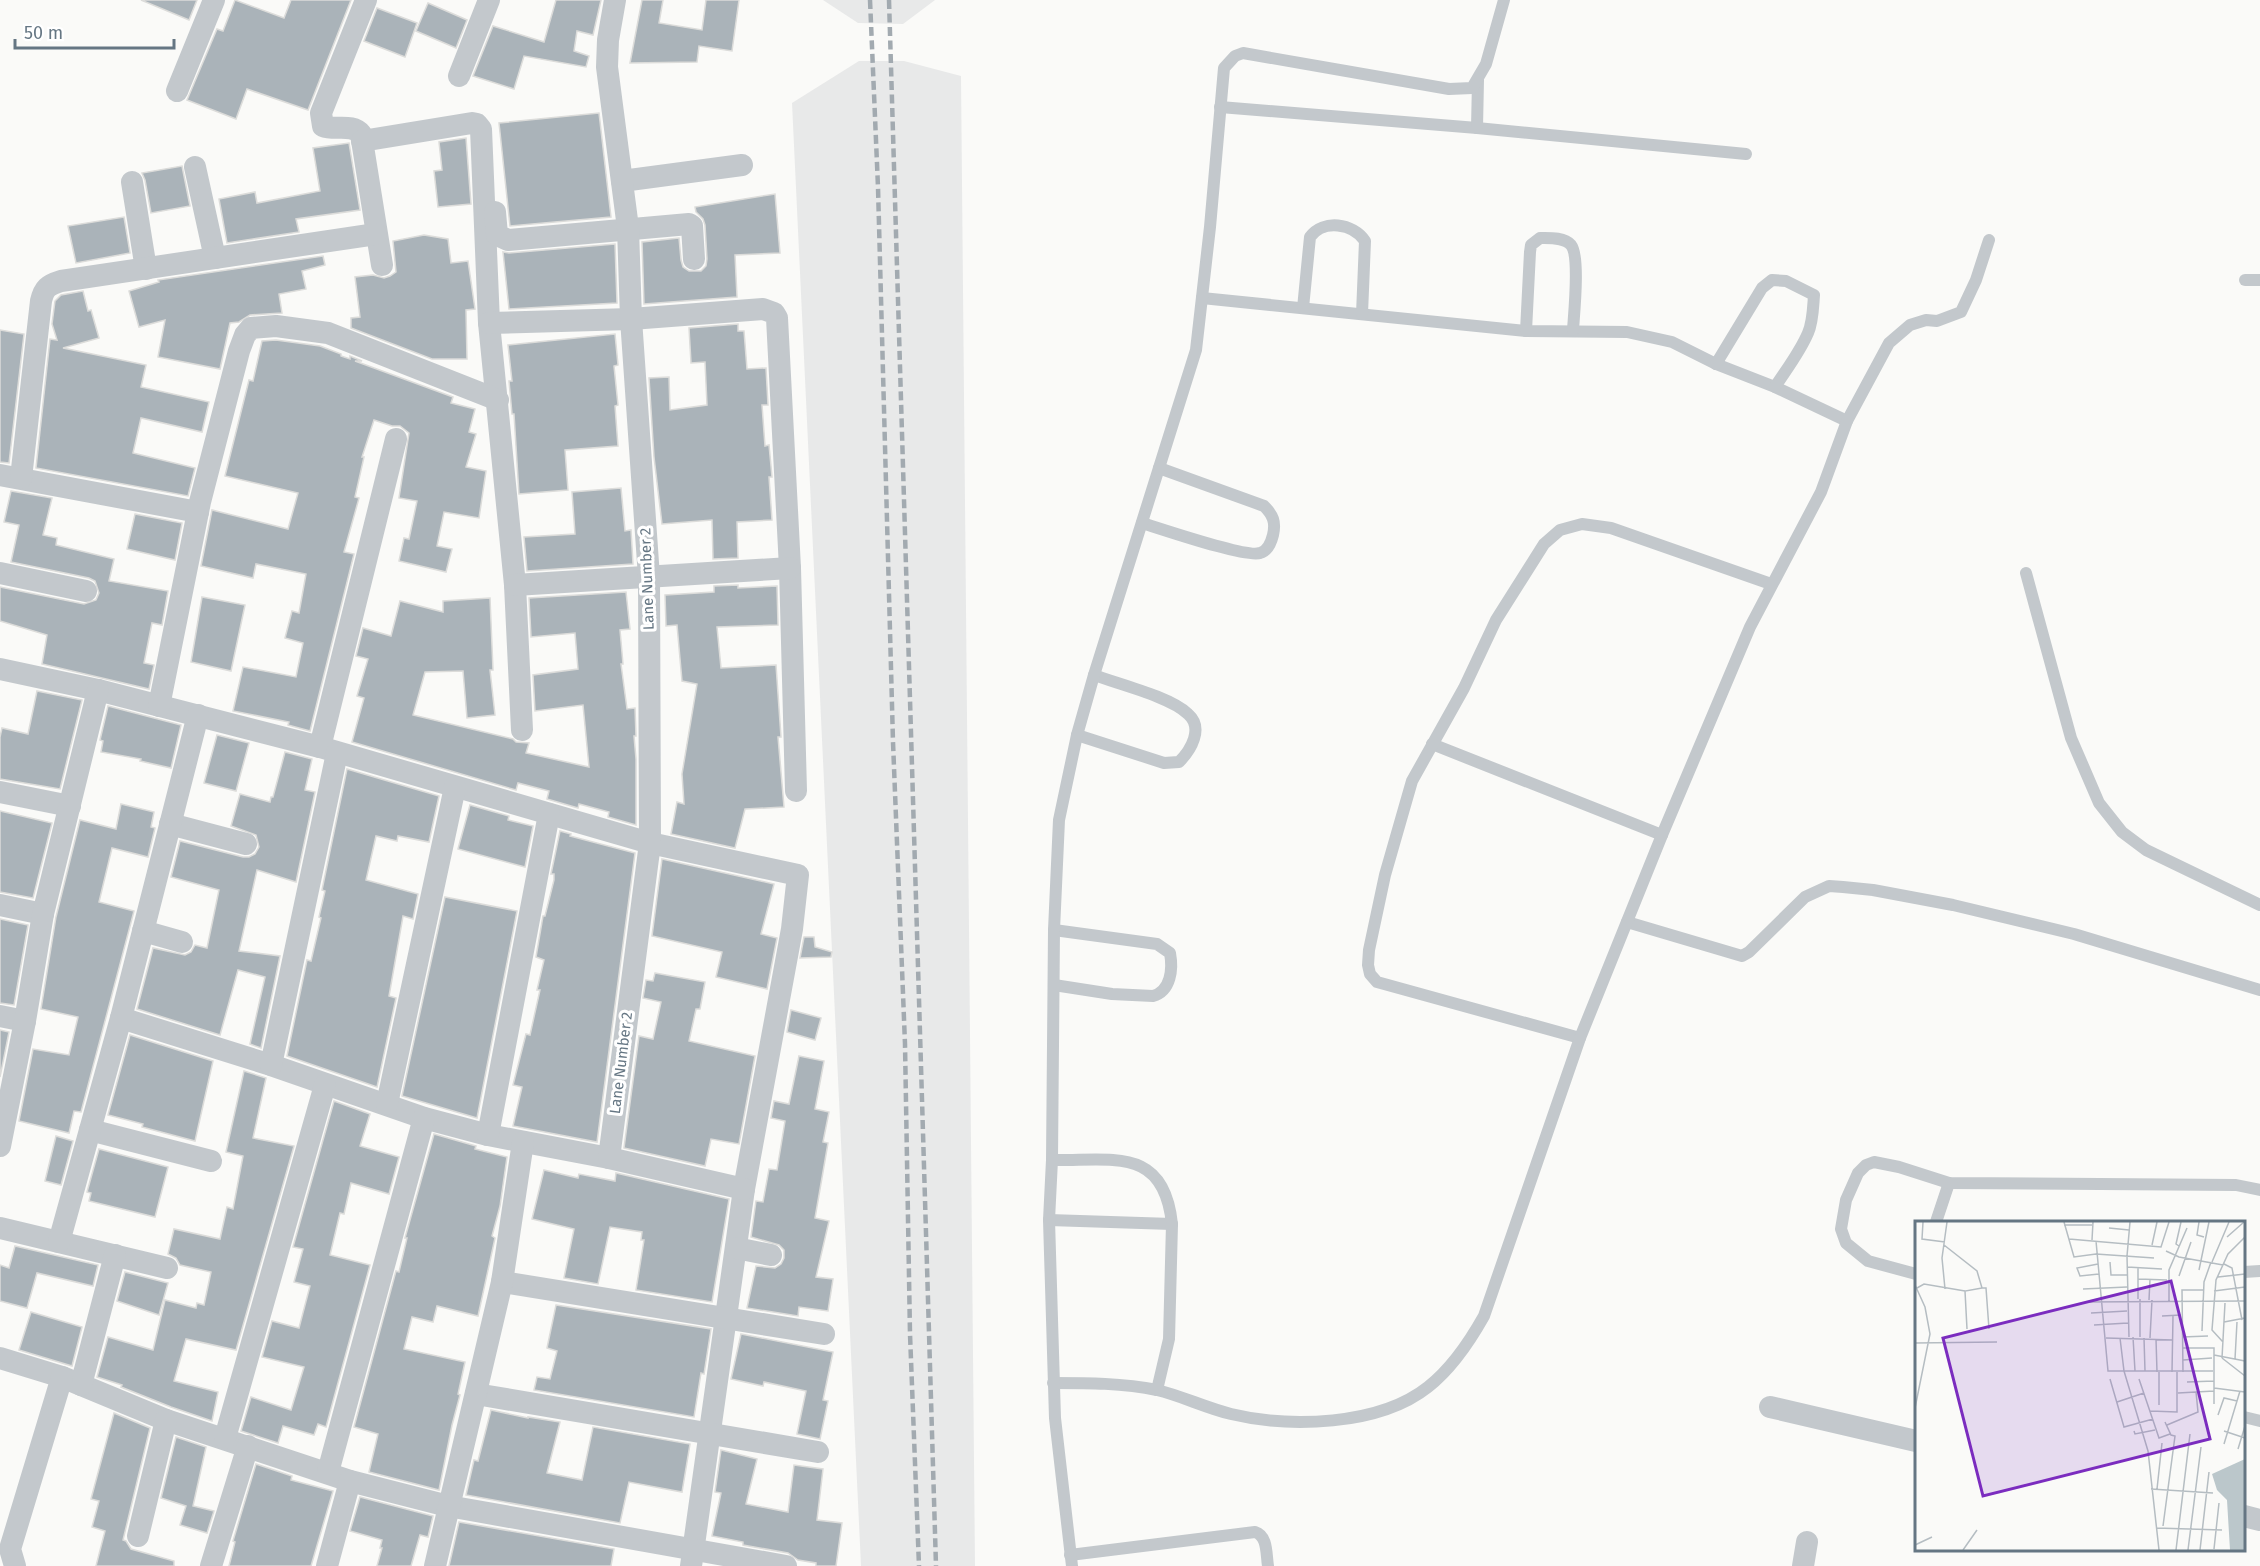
<svg xmlns="http://www.w3.org/2000/svg" width="2260" height="1566" viewBox="0 0 2260 1566" font-family="'Fira Sans',sans-serif">
<rect width="100%" height="100%" fill="#fafaf8"/>
<g fill="#e8e9e9">
<path d="M 823,0 L 935,0 L 903,24 L 858,23 Z"/>
<path d="M 859,61 L 904,61 L 961,76 L 975,1566 L 861,1566 L 792,103 Z"/>
</g>
<g fill="#aab3b9" stroke="#dcdcda" stroke-width="1.5">
<path d="M 141,0 L 197,0 L 189,20 Z"/>
<path d="M 235,0 L 284,18 L 291,0 L 351,0 L 308,110 L 247,89 L 236,119 L 187,100 L 217,29 L 223,31 Z"/>
<path d="M 556,0 L 601,0 L 593,35 L 577,31 L 574,51 L 589,56 L 586,67 L 524,56 L 514,89 L 473,76 L 493,26 L 544,42 Z"/>
<path d="M 642,0 L 663,0 L 659,23 L 702,30 L 706,0 L 739,0 L 732,51 L 699,46 L 697,62 L 630,63 Z"/>
<path d="M 428,3 L 467,20 L 456,48 L 416,31 Z"/>
<path d="M 377,8 L 417,23 L 405,57 L 364,41 Z"/>
<path d="M 599,113 L 611,217 L 510,226 L 499,123 Z"/>
<path d="M 466,138 L 471,204 L 438,207 L 434,171 L 442,170 L 439,142 Z"/>
<path d="M 349,143 L 360,210 L 296,219 L 299,232 L 227,243 L 219,199 L 255,192 L 257,203 L 320,191 L 313,148 Z"/>
<path d="M 182,166 L 190,206 L 151,213 L 145,180 L 142,173 Z"/>
<path d="M 775,194 L 780,253 L 735,255 L 737,297 L 644,304 L 642,242 L 679,238 L 681,260 L 683,267 L 689,271 L 701,271 L 706,266 L 707,259 L 705,225 L 703,219 L 696,212 L 695,207 Z"/>
<path d="M 124,217 L 130,253 L 76,263 L 68,226 Z"/>
<path d="M 424,235 L 448,239 L 451,263 L 468,261 L 475,309 L 466,310 L 467,359 L 432,359 L 351,328 L 351,318 L 360,317 L 355,277 L 373,275 L 384,278 L 390,276 L 396,272 L 393,241 Z"/>
<path d="M 615,244 L 617,303 L 509,309 L 503,252 L 509,253 Z"/>
<path d="M 323,256 L 325,265 L 302,271 L 306,289 L 279,294 L 282,313 L 250,315 L 239,322 L 230,323 L 220,369 L 158,357 L 165,320 L 139,327 L 129,291 L 159,282 L 158,280 Z"/>
<path d="M 83,291 L 88,311 L 91,310 L 99,338 L 63,348 L 146,365 L 141,387 L 209,402 L 202,432 L 141,418 L 133,453 L 195,468 L 188,496 L 36,468 L 50,339 L 57,340 L 52,324 L 55,301 L 61,295 Z"/>
<path d="M 738,324 L 738,331 L 744,331 L 747,369 L 766,368 L 768,405 L 762,405 L 765,446 L 769,445 L 771,466 L 772,477 L 769,477 L 772,520 L 737,522 L 738,558 L 713,559 L 712,520 L 662,524 L 654,457 L 649,378 L 669,377 L 670,410 L 707,405 L 705,362 L 691,363 L 689,328 Z"/>
<path d="M 0,330 L 24,334 L 9,463 L 0,462 Z"/>
<path d="M 615,334 L 618,365 L 614,366 L 618,405 L 615,406 L 618,446 L 565,450 L 568,490 L 519,494 L 514,414 L 512,414 L 509,381 L 512,381 L 508,345 Z"/>
<path d="M 276,340 L 320,346 L 341,354 L 341,356 L 350,359 L 350,356 L 362,361 L 355,361 L 453,397 L 451,403 L 475,409 L 469,432 L 476,434 L 466,467 L 486,471 L 479,518 L 444,512 L 437,546 L 452,549 L 446,572 L 399,561 L 404,538 L 409,539 L 417,501 L 399,498 L 409,433 L 400,426 L 392,426 L 374,420 L 362,457 L 364,457 L 355,497 L 359,498 L 344,552 L 354,554 L 310,731 L 288,725 L 289,722 L 233,711 L 243,667 L 296,677 L 303,643 L 285,638 L 292,611 L 299,613 L 306,574 L 256,564 L 253,578 L 201,566 L 212,510 L 288,529 L 298,493 L 225,476 L 249,380 L 253,381 L 262,341 Z"/>
<path d="M 621,488 L 625,531 L 631,530 L 633,564 L 527,571 L 524,537 L 575,534 L 572,492 Z"/>
<path d="M 11,491 L 52,498 L 43,535 L 57,538 L 56,545 L 114,559 L 109,581 L 168,591 L 162,625 L 152,623 L 144,663 L 154,665 L 149,689 L 42,664 L 47,635 L 0,621 L 0,587 L 84,604 L 96,600 L 99,593 L 95,581 L 89,578 L 11,562 L 19,525 L 4,522 Z"/>
<path d="M 135,514 L 182,523 L 175,560 L 127,549 Z"/>
<path d="M 738,585 L 738,588 L 777,586 L 778,625 L 717,627 L 721,668 L 776,665 L 781,737 L 778,737 L 784,807 L 745,809 L 735,848 L 671,834 L 677,802 L 684,804 L 682,774 L 697,684 L 682,681 L 677,625 L 666,626 L 665,595 L 714,592 L 714,586 Z"/>
<path d="M 626,592 L 630,629 L 620,630 L 623,664 L 621,664 L 627,709 L 635,708 L 636,736 L 634,736 L 636,759 L 636,825 L 608,817 L 609,812 L 579,804 L 578,808 L 547,799 L 549,791 L 518,783 L 516,790 L 352,742 L 364,698 L 357,696 L 368,659 L 356,656 L 363,628 L 391,636 L 400,601 L 443,612 L 443,601 L 490,598 L 493,670 L 490,670 L 495,715 L 467,718 L 463,671 L 425,672 L 413,715 L 513,739 L 516,742 L 529,743 L 526,753 L 589,767 L 583,705 L 535,711 L 533,675 L 578,669 L 575,633 L 531,637 L 529,598 Z"/>
<path d="M 202,597 L 245,605 L 231,671 L 191,662 Z"/>
<path d="M 37,691 L 82,700 L 60,789 L 0,779 L 0,737 L 2,728 L 28,734 Z"/>
<path d="M 108,706 L 181,725 L 171,768 L 140,761 L 141,759 L 101,752 L 103,741 L 100,740 Z"/>
<path d="M 217,735 L 249,743 L 236,791 L 204,783 Z"/>
<path d="M 285,752 L 312,759 L 305,790 L 315,792 L 296,882 L 257,870 L 239,951 L 280,956 L 261,1048 L 250,1044 L 265,977 L 238,970 L 220,1035 L 137,1009 L 153,948 L 185,955 L 191,952 L 195,945 L 207,948 L 219,890 L 171,877 L 180,841 L 243,857 L 249,857 L 255,854 L 259,847 L 256,835 L 231,826 L 240,794 L 270,802 L 271,797 L 273,797 Z"/>
<path d="M 347,769 L 439,796 L 429,842 L 398,836 L 397,841 L 376,836 L 366,880 L 418,894 L 413,919 L 403,916 L 389,996 L 396,998 L 377,1087 L 287,1056 L 307,960 L 311,961 L 321,918 L 319,917 L 325,891 L 322,890 Z"/>
<path d="M 121,804 L 154,812 L 151,827 L 155,828 L 148,857 L 112,848 L 99,902 L 134,911 L 81,1112 L 74,1111 L 69,1133 L 19,1121 L 33,1049 L 69,1055 L 78,1017 L 41,1009 L 56,917 L 80,820 L 116,829 Z"/>
<path d="M 470,805 L 509,816 L 508,820 L 533,826 L 525,867 L 458,849 Z"/>
<path d="M 0,811 L 52,823 L 33,898 L 0,892 Z"/>
<path d="M 560,831 L 571,834 L 570,836 L 635,853 L 597,1142 L 513,1126 L 522,1087 L 513,1085 L 526,1034 L 530,1035 L 540,990 L 537,990 L 544,960 L 536,957 L 543,916 L 545,916 L 554,880 L 554,874 L 551,874 Z"/>
<path d="M 662,859 L 774,884 L 761,934 L 777,938 L 767,989 L 716,977 L 722,952 L 652,936 Z"/>
<path d="M 445,897 L 517,911 L 477,1118 L 402,1096 Z"/>
<path d="M 0,919 L 28,925 L 14,1005 L 0,1003 Z"/>
<path d="M 804,937 L 814,937 L 815,947 L 832,952 L 831,957 L 800,958 Z"/>
<path d="M 655,973 L 705,982 L 700,1009 L 696,1009 L 689,1041 L 755,1056 L 739,1144 L 711,1139 L 705,1166 L 624,1148 L 639,1036 L 653,1039 L 661,1002 L 643,998 L 646,980 L 653,981 Z"/>
<path d="M 791,1010 L 821,1018 L 815,1040 L 787,1032 Z"/>
<path d="M 0,1030 L 9,1032 L 0,1077 Z"/>
<path d="M 130,1035 L 213,1061 L 195,1141 L 142,1127 L 143,1124 L 108,1115 Z"/>
<path d="M 799,1056 L 824,1061 L 815,1109 L 829,1112 L 823,1142 L 828,1143 L 815,1218 L 829,1221 L 816,1277 L 833,1279 L 828,1311 L 799,1307 L 798,1316 L 747,1308 L 756,1266 L 775,1268 L 781,1264 L 784,1258 L 784,1250 L 779,1245 L 751,1237 L 756,1201 L 763,1202 L 769,1169 L 777,1170 L 785,1121 L 771,1118 L 774,1101 L 789,1104 Z"/>
<path d="M 244,1071 L 266,1078 L 253,1138 L 294,1146 L 236,1350 L 186,1339 L 174,1381 L 218,1392 L 212,1421 L 171,1407 L 121,1387 L 122,1385 L 97,1377 L 108,1337 L 153,1350 L 165,1300 L 196,1308 L 197,1303 L 204,1305 L 211,1272 L 180,1265 L 176,1258 L 168,1254 L 174,1229 L 220,1239 L 227,1207 L 233,1209 L 243,1156 L 226,1152 Z"/>
<path d="M 334,1101 L 370,1114 L 360,1146 L 399,1157 L 389,1194 L 351,1183 L 344,1214 L 340,1213 L 330,1255 L 370,1265 L 326,1427 L 318,1424 L 314,1435 L 283,1426 L 278,1443 L 241,1431 L 251,1397 L 291,1410 L 304,1367 L 262,1357 L 272,1321 L 299,1328 L 310,1286 L 294,1282 L 303,1249 L 293,1247 Z"/>
<path d="M 434,1134 L 476,1146 L 475,1149 L 507,1157 L 500,1206 L 492,1236 L 495,1238 L 478,1316 L 437,1306 L 433,1322 L 412,1317 L 404,1349 L 465,1362 L 458,1394 L 460,1395 L 452,1425 L 439,1490 L 369,1472 L 378,1434 L 354,1427 L 396,1271 L 399,1272 L 407,1238 L 405,1238 Z"/>
<path d="M 56,1136 L 73,1141 L 61,1185 L 45,1181 Z"/>
<path d="M 99,1149 L 168,1167 L 155,1217 L 89,1201 L 91,1193 L 87,1192 Z"/>
<path d="M 544,1170 L 578,1178 L 579,1174 L 615,1181 L 616,1173 L 729,1199 L 712,1302 L 636,1290 L 644,1240 L 641,1240 L 642,1232 L 610,1227 L 598,1284 L 564,1278 L 574,1229 L 532,1219 Z"/>
<path d="M 15,1246 L 98,1265 L 93,1286 L 37,1273 L 27,1308 L 0,1301 L 0,1265 L 9,1268 Z"/>
<path d="M 125,1272 L 168,1283 L 159,1315 L 117,1301 Z"/>
<path d="M 556,1305 L 711,1329 L 704,1374 L 701,1373 L 694,1417 L 534,1390 L 537,1377 L 550,1379 L 557,1351 L 547,1348 Z"/>
<path d="M 31,1312 L 82,1327 L 72,1366 L 19,1350 Z"/>
<path d="M 741,1334 L 833,1352 L 823,1400 L 828,1401 L 820,1439 L 797,1434 L 806,1391 L 764,1382 L 763,1386 L 731,1379 Z"/>
<path d="M 491,1410 L 528,1418 L 528,1417 L 560,1422 L 547,1473 L 582,1480 L 593,1427 L 690,1444 L 682,1492 L 629,1482 L 620,1523 L 466,1495 L 474,1460 L 478,1461 Z"/>
<path d="M 114,1413 L 150,1428 L 123,1540 L 126,1541 L 131,1549 L 174,1561 L 174,1566 L 96,1566 L 105,1531 L 92,1527 L 99,1501 L 91,1499 Z"/>
<path d="M 176,1437 L 206,1447 L 193,1506 L 214,1511 L 207,1533 L 180,1525 L 186,1506 L 161,1498 Z"/>
<path d="M 721,1450 L 757,1459 L 746,1504 L 788,1512 L 794,1465 L 823,1469 L 817,1520 L 842,1523 L 836,1566 L 816,1566 L 816,1563 L 798,1560 L 788,1553 L 743,1545 L 743,1542 L 712,1536 L 721,1493 L 715,1492 Z"/>
<path d="M 256,1464 L 292,1476 L 291,1480 L 333,1491 L 311,1566 L 229,1566 L 235,1542 L 233,1541 Z"/>
<path d="M 360,1497 L 433,1516 L 428,1537 L 420,1535 L 411,1566 L 377,1566 L 382,1548 L 380,1548 L 382,1540 L 350,1531 Z"/>
<path d="M 459,1522 L 614,1549 L 611,1566 L 449,1566 Z"/>
</g>
<g fill="none" stroke-linecap="round" stroke-linejoin="round">
<g stroke="#c3c8cc" stroke-width="12">
<path d="M 1220,107 L 1477,128 L 1746,154"/>
<path d="M 1477,128 L 1478,80"/>
<path d="M 2245,280 L 2260,280"/>
<path d="M 1202,298 L 1526,331 L 1627,332 L 1672,342 L 1716,364 L 1775,387 L 1847,421"/>
<path d="M 1303,308 L 1310,237 C 1323,219 1353,223 1365,241 L 1362,314"/>
<path d="M 1526,331 L 1530,252 L 1531,245 L 1540,238 C 1549,238 1564,237 1571,245 C 1580,256 1574,314 1573,330"/>
<path d="M 1716,364 L 1762,288 L 1772,280 L 1786,281 L 1814,295 C 1813,308 1813,322 1808,333 C 1800,352 1786,370 1775,387"/>
<path d="M 1142,523 C 1162,529 1246,558 1260,553 C 1268,551 1271,543 1273,535 C 1276,522 1273,515 1264,506 L 1159,468"/>
<path d="M 2026,573 L 2071,738 L 2099,803 L 2122,832 L 2146,850 L 2260,905"/>
<path d="M 1077,735 L 1164,763 L 1179,762 C 1191,750 1204,728 1188,714 C 1171,697 1118,684 1094,675"/>
<path d="M 1432,744 L 1662,835"/>
<path d="M 1627,922 L 1742,956 L 1749,952 L 1805,897 L 1829,886 L 1843,887 L 1873,890 L 1953,905 L 2074,934 L 2260,990"/>
<path d="M 1054,985 L 1112,994 L 1153,996 C 1171,991 1173,969 1170,953 L 1157,944 L 1054,930"/>
<path d="M 1580,1038 L 1377,982 L 1370,974 L 1368,965 L 1369,950 L 1385,875 L 1412,781 L 1464,688 L 1496,620 L 1544,544 L 1560,530 L 1582,524 L 1611,528 L 1771,584"/>
<path d="M 1049,1220 L 1172,1224 C 1164,1146 1113,1161 1052,1160"/>
<path d="M 1936,1222 L 1949,1183"/>
<path d="M 2244,1272 L 2260,1271"/>
<path d="M 1916,1274 L 1868,1261 L 1846,1243 L 1841,1229 L 1846,1200 L 1858,1173 L 1866,1165 L 1874,1162 L 1899,1167 L 1949,1183 L 2236,1185 L 2260,1190"/>
<path d="M 1053,1383 C 1087,1383 1123,1383 1157,1390 C 1182,1396 1206,1408 1231,1414 C 1289,1428 1379,1426 1428,1387 C 1451,1369 1470,1341 1484,1316 L 1580,1038 L 1662,835 L 1750,627 L 1821,492 L 1847,421 L 1889,343 L 1910,325 L 1926,320 L 1937,321 L 1961,312 L 1976,280 L 1989,240"/>
<path d="M 1157,1390 L 1169,1339 L 1172,1224"/>
<path d="M 2244,1417 L 2260,1421"/>
<path d="M 1070,1555 L 1255,1532 C 1268,1536 1266,1554 1268,1566"/>
<path d="M 1072,1566 L 1055,1418 L 1049,1220 L 1052,1160 L 1054,930 L 1059,820 L 1077,735 L 1094,675 L 1196,350 L 1210,227 L 1224,68 L 1235,56 L 1243,53 L 1449,89 L 1472,88 L 1486,64 L 1504,0"/>
</g>
<g stroke="#c3c8cc" stroke-width="22">
<path d="M 366,0 L 321,113 L 323,126 C 335,131 352,123 361,134 L 382,265"/>
<path d="M 459,76 L 489,0"/>
<path d="M 177,91 L 214,0"/>
<path d="M 362,141 L 472,123 L 477,124 L 481,129 L 489,323 L 515,585 L 522,730"/>
<path d="M 195,167 L 215,258"/>
<path d="M 622,181 L 742,165"/>
<path d="M 132,182 L 146,269"/>
<path d="M 495,212 L 497,235 L 508,240 L 689,224 L 692,226 L 694,259"/>
<path d="M 489,323 L 631,319 L 763,309 L 774,313 L 777,318 L 790,568 L 796,791"/>
<path d="M 0,475 L 198,512"/>
<path d="M 21,478 L 41,301 C 44,288 48,285 61,281 L 376,234"/>
<path d="M 0,573 L 86,591"/>
<path d="M 515,585 L 790,568"/>
<path d="M 0,669 L 98,690 L 320,747 L 650,843 L 798,875 L 792,929 L 744,1189 L 691,1566"/>
<path d="M 159,706 L 200,502 L 239,351 L 245,335 L 251,328 L 276,326 L 328,333 L 498,400"/>
<path d="M 320,747 L 396,439"/>
<path d="M 0,792 L 70,806"/>
<path d="M 170,824 L 246,844"/>
<path d="M 0,905 L 43,914"/>
<path d="M 143,931 L 182,942"/>
<path d="M 0,1016 L 25,1021"/>
<path d="M 121,1018 L 271,1065 L 424,1118 L 488,1135 L 609,1158 L 744,1189"/>
<path d="M 271,1065 L 337,753"/>
<path d="M 387,1104 L 455,787"/>
<path d="M 90,1130 L 211,1161"/>
<path d="M 488,1135 L 549,814"/>
<path d="M 0,1146 L 25,1021 L 43,914 L 98,690"/>
<path d="M 609,1158 L 650,843 L 649,577 L 631,319 L 628,228 L 607,67 L 608,40 L 615,0"/>
<path d="M 0,1228 L 167,1268"/>
<path d="M 59,1242 L 121,1018 L 198,715"/>
<path d="M 736,1248 L 771,1255"/>
<path d="M 502,1282 L 824,1334"/>
<path d="M 0,1358 L 62,1377 L 166,1420 L 350,1481 L 448,1506 L 786,1566"/>
<path d="M 81,1385 L 115,1255"/>
<path d="M 476,1394 L 818,1452"/>
<path d="M 1770,1407 L 1916,1441"/>
<path d="M 225,1438 L 325,1085"/>
<path d="M 328,1472 L 424,1118"/>
<path d="M 2244,1516 L 2260,1520"/>
<path d="M 138,1536 L 166,1420"/>
<path d="M 15,1566 L 10,1549 L 62,1377"/>
<path d="M 211,1566 L 248,1446"/>
<path d="M 327,1566 L 350,1481"/>
<path d="M 435,1566 L 502,1282 L 523,1142"/>
<path d="M 1803,1566 L 1807,1542"/>
</g>
<g stroke="#a2aab0" stroke-width="4.5" stroke-dasharray="9 4.5" stroke-linecap="butt">
<path d="M 870,0 L 878,187 L 893,742 L 905,1044 L 910,1334 L 919,1566"/>
<path d="M 889,0 L 936,1566"/>
</g>
</g>
<g text-anchor="middle" stroke-width="6" stroke-linejoin="round" paint-order="stroke">
<g font-size="15" fill="#657683" stroke="#fff">
<text transform="translate(647 579) rotate(-92)" y="5">Lane Number 2</text>
<text transform="translate(621 1063) rotate(-83)" y="5">Lane Number 2</text>
</g>
</g>
<g transform="translate(1915 1221)">
<rect width="330" height="330" fill="#fafaf8"/>
<path d="M 330,238 L 330,329 L 315,329 L 312,279 L 302,269 L 297,253 Z" fill="#bbc7cb"/>
<path fill="none" stroke="#b5bdc2" stroke-width="1.5" d="M 8,1 L 7,18 L 30,21M 149,1 L 159,36 L 181,33 L 239,37M 284,1 L 282,14 L 289,16M 149,4 L 177,4M 194,7 L 214,9M 312,16 L 329,1M 154,18 L 246,26 L 254,1M 177,19 L 178,1M 181,20 L 193,150 L 298,150M 29,24 L 62,50 L 67,67 L 71,67 L 74,108M 237,24 L 242,1M 264,25 L 261,23 L 266,1M 251,30 L 264,36 L 308,44M 195,41 L 196,54 L 212,54M 297,41 L 314,1M 183,43 L 162,47 L 165,55 L 184,53M 309,43 L 317,47 L 327,99M 212,46 L 247,48M 284,49 L 294,1M 264,55 L 276,21M 303,56 L 330,53M 223,58 L 252,59M 0,64 L 10,86 L 15,113 L 0,187M 2,67 L 9,63 L 50,70M 30,68 L 27,37 L 32,1M 168,68 L 212,66M 299,70 L 330,66M 223,78 L 223,46M 234,79 L 235,58M 170,81 L 330,80M 254,81 L 254,49 L 272,7M 176,92 L 212,90M 247,95 L 266,94M 309,101 L 330,97M 179,104 L 213,102M 52,108 L 50,70 L 67,67M 287,110 L 289,61 L 296,41M 214,116 L 212,35 L 215,1M 218,116 L 220,150M 225,116 L 225,78M 267,116 L 293,115M 191,117 L 258,119M 205,117 L 209,150 L 233,230 L 244,329M 229,117 L 230,150M 235,117 L 237,79M 241,118 L 242,151M 308,121 L 297,109 L 301,59 L 313,33 L 330,16M 0,122 L 82,121M 268,127 L 299,127 L 299,183M 299,134 L 330,140M 307,137 L 310,82M 307,137 L 330,155M 320,138 L 322,101M 268,139 L 297,137M 244,151 L 244,184M 257,151 L 258,95M 268,151 L 267,69 L 289,69M 195,158 L 209,206 L 238,198M 224,158 L 244,217 L 255,213M 272,161 L 299,160M 299,167 L 330,171M 263,172 L 299,170M 202,181 L 229,172M 235,190 L 262,191 L 262,151M 303,194 L 309,177 L 322,180M 252,204 L 283,191 L 281,171M 219,210 L 220,213 L 240,209M 309,210 L 330,217M 309,223 L 325,170M 323,228 L 330,205M 236,268 L 298,272M 242,268 L 247,222M 248,305 L 260,215 L 256,214 L 250,201M 241,307 L 307,309M 0,324 L 17,316M 299,328 L 304,282M 48,329 L 62,309M 261,329 L 275,213M 273,329 L 286,226M 285,329 L 294,251"/>
<path fill="#7b2cbf" fill-opacity="0.15" stroke="#7b2cbf" stroke-width="3" d="M 256,60 L 295,218 L 68,275 L 28,117 Z"/>
<rect width="330" height="330" fill="none" stroke="#657683" stroke-width="3"/>
</g>
<path d="M15 39v9h159v-9" fill="none" stroke="#657683" stroke-width="3"/>
<text x="24" y="39" font-size="18" fill="#657683" stroke="#ffffff" stroke-width="4.5" paint-order="stroke">50 m</text>
</svg>
